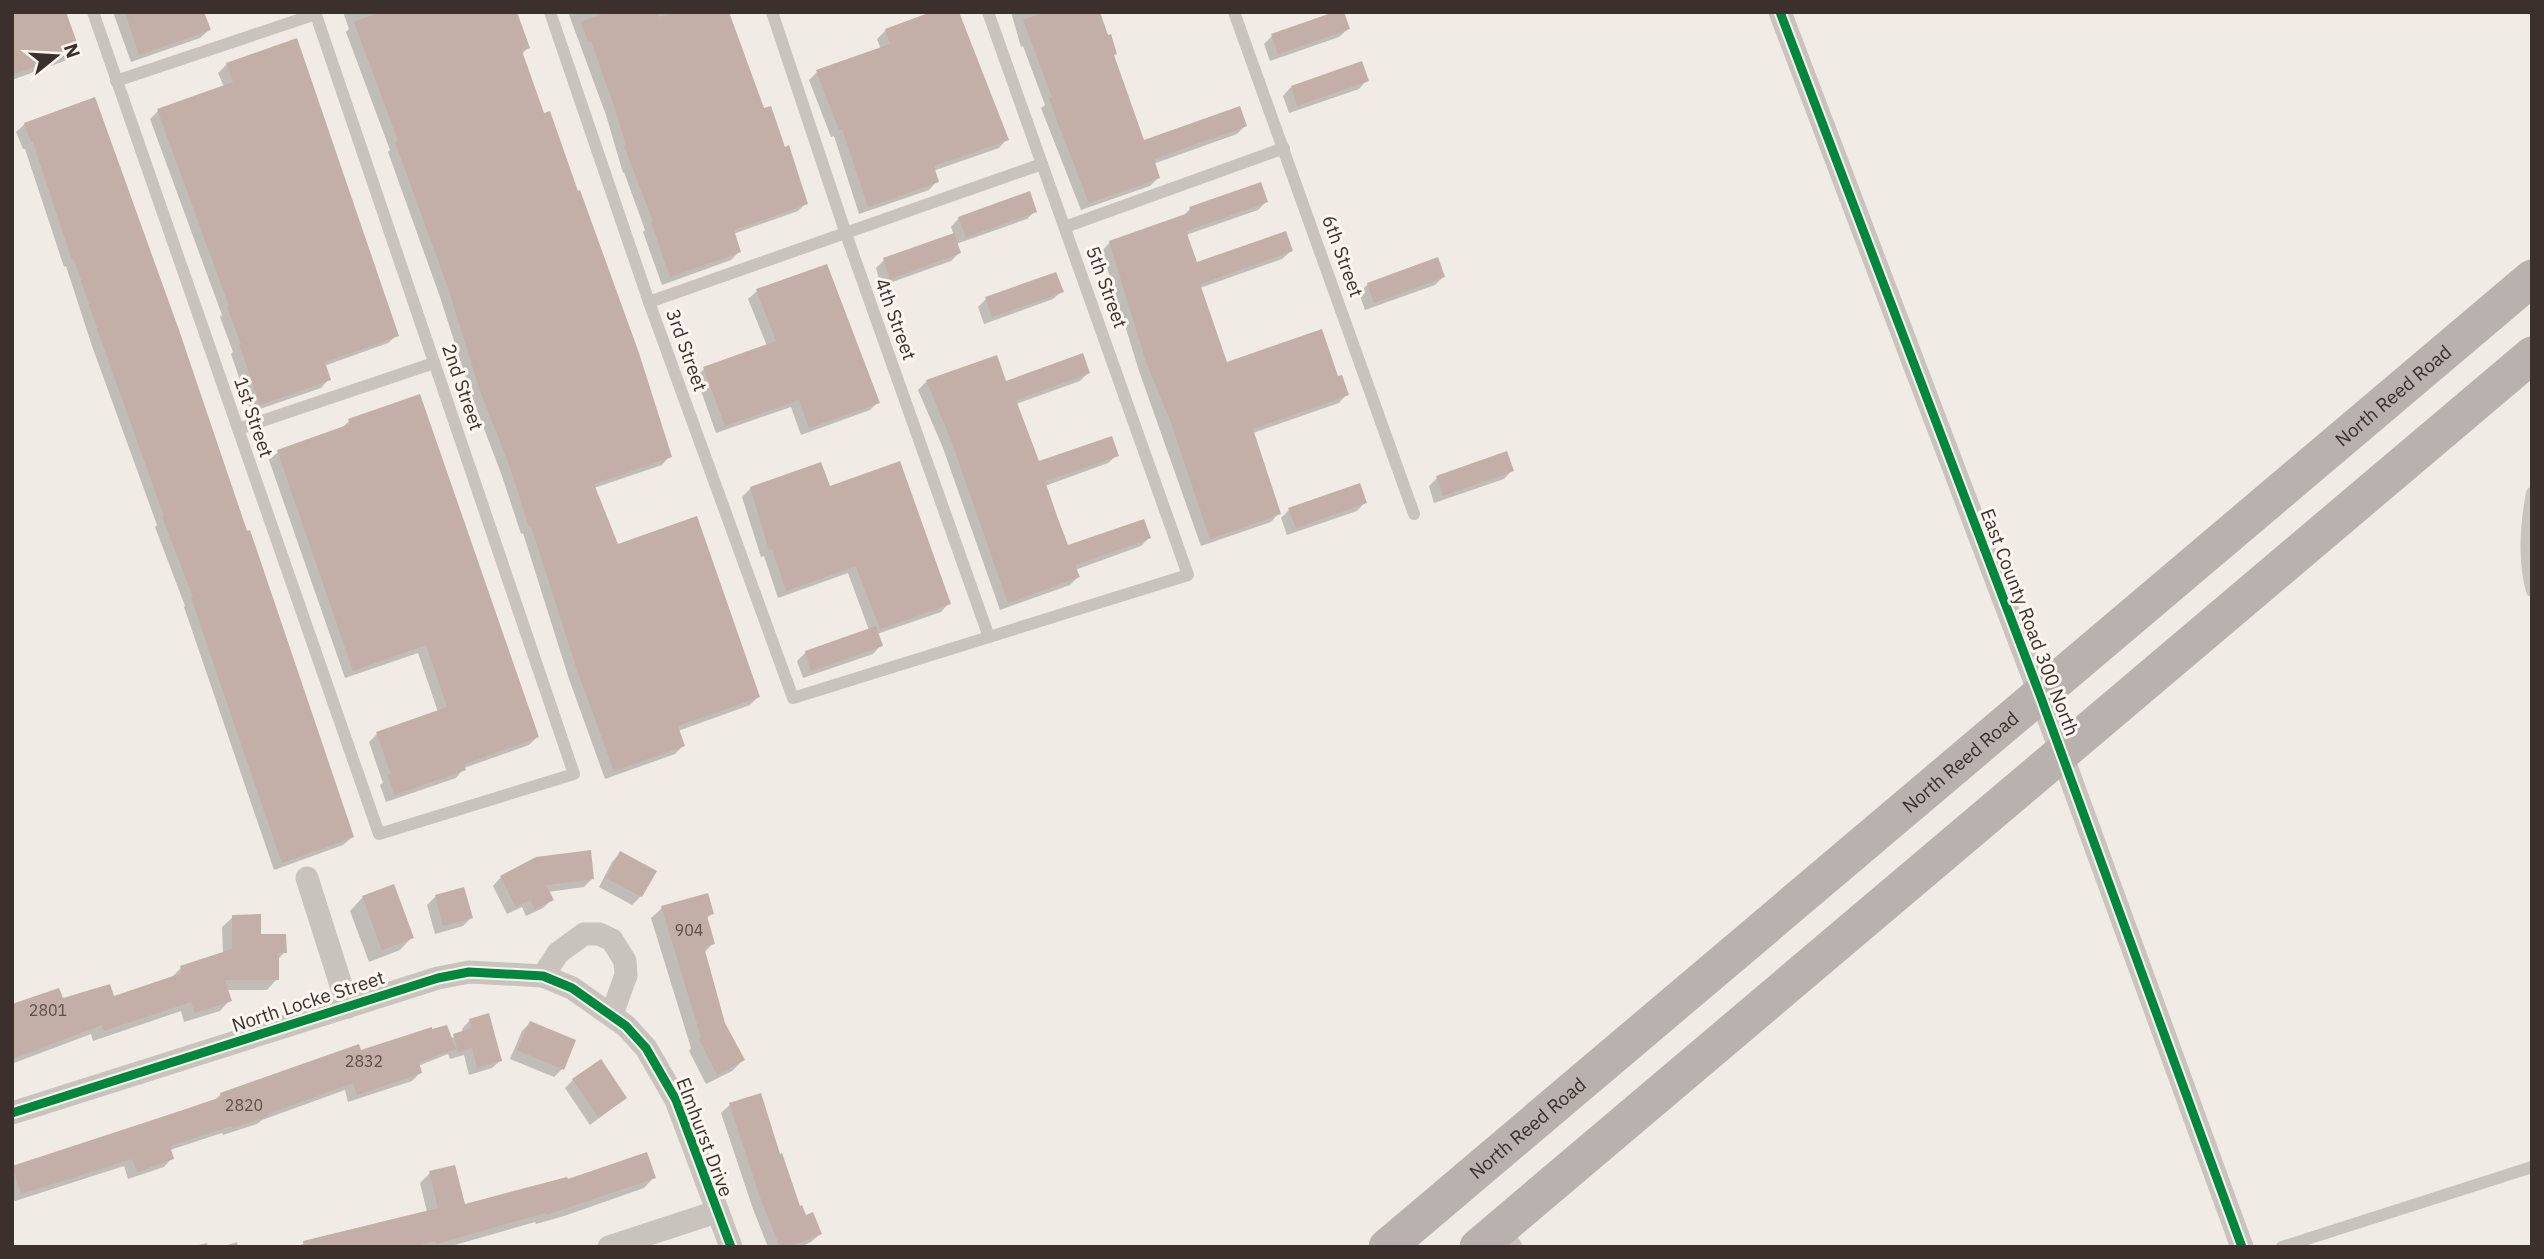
<svg xmlns="http://www.w3.org/2000/svg" width="2544" height="1259" viewBox="0 0 2544 1259" font-family="'IBM Plex Sans',sans-serif">
<rect width="100%" height="100%" fill="#f0ebe5"/>
<g fill="#0003">
<path d="M 12,12 L 78,51 L 70,59 L 12,80 Z"/>
<path d="M 113,12 L 202,12 L 209,30 L 200,38 L 131,62 Z"/>
<path d="M 343,12 L 514,12 L 528,48 L 521,55 L 670,456 L 662,465 L 594,488 L 617,546 L 758,697 L 750,705 L 678,731 L 683,746 L 675,754 L 605,779 L 569,679 L 523,533 L 521,534 L 502,476 L 472,397 L 440,297 L 388,152 L 390,150 L 346,32 L 349,29 Z"/>
<path d="M 568,12 L 727,12 L 763,111 L 784,149 L 806,203 L 798,211 L 733,234 L 739,252 L 731,260 L 662,285 L 643,232 L 645,230 L 624,172 L 623,173 L 606,115 Z"/>
<path d="M 1011,12 L 1098,12 L 1143,143 L 1245,126 L 1237,134 L 1153,164 L 1158,178 L 1150,186 L 1081,210 L 1041,108 L 1045,105 L 1023,46 L 1021,47 Z"/>
<path d="M 1348,29 L 1339,37 L 1270,61 L 1264,44 L 1272,36 Z"/>
<path d="M 886,30 L 1007,139 L 999,148 L 933,171 L 937,181 L 929,190 L 859,214 L 834,136 L 831,137 L 809,80 L 817,72 L 881,49 L 877,39 Z"/>
<path d="M 227,64 L 397,335 L 388,343 L 324,366 L 329,379 L 321,388 L 251,412 L 231,354 L 233,352 L 220,317 L 222,315 L 150,119 L 158,111 L 224,87 L 218,73 Z"/>
<path d="M 1367,80 L 1359,89 L 1289,113 L 1283,96 L 1291,87 Z"/>
<path d="M 25,124 L 178,330 L 352,837 L 343,845 L 274,870 L 184,607 L 185,606 L 155,527 L 157,525 L 92,346 L 66,266 L 64,267 L 25,149 L 23,149 L 16,132 Z"/>
<path d="M 1266,202 L 1258,210 L 1186,235 L 1196,264 L 1291,251 L 1282,259 L 1200,288 L 1226,365 L 1337,378 L 1347,394 L 1339,403 L 1253,433 L 1279,513 L 1271,522 L 1201,546 L 1139,371 L 1102,251 L 1110,242 L 1182,217 L 1190,209 Z"/>
<path d="M 1035,211 L 1027,219 L 956,244 L 959,253 L 951,261 L 881,286 L 876,268 L 884,260 L 954,235 L 951,227 L 959,218 Z"/>
<path d="M 826,266 L 878,402 L 870,410 L 801,435 L 791,407 L 716,433 L 696,377 L 704,369 L 767,346 L 748,299 L 757,291 Z"/>
<path d="M 1443,277 L 1435,285 L 1365,310 L 1359,293 L 1368,284 Z"/>
<path d="M 1062,291 L 1053,299 L 984,324 L 978,307 L 986,299 Z"/>
<path d="M 996,357 L 1005,383 L 1088,373 L 1080,381 L 1016,404 L 1038,464 L 1117,455 L 1108,463 L 1045,486 L 1067,548 L 1149,538 L 1141,546 L 1075,570 L 1078,577 L 1070,585 L 1000,610 L 943,448 L 918,390 L 927,381 Z"/>
<path d="M 349,421 L 537,737 L 529,745 L 464,768 L 456,778 L 386,802 L 380,785 L 383,783 L 369,742 L 377,734 L 438,712 L 418,653 L 345,678 L 269,460 L 278,452 L 340,430 Z"/>
<path d="M 1512,470 L 1504,479 L 1434,503 L 1429,486 L 1437,478 Z"/>
<path d="M 751,488 L 829,488 L 949,603 L 941,612 L 877,634 L 881,645 L 873,654 L 803,678 L 797,661 L 806,652 L 869,630 L 848,573 L 778,598 L 764,556 L 761,557 L 742,497 Z"/>
<path d="M 1365,502 L 1357,511 L 1287,535 L 1281,518 L 1289,510 Z"/>
<path d="M 620,853 L 654,871 L 641,896 L 632,905 L 599,887 L 612,862 Z"/>
<path d="M 501,877 L 592,879 L 584,887 L 548,892 L 552,899 L 543,908 L 526,916 L 522,907 L 507,914 L 493,886 Z"/>
<path d="M 393,886 L 412,937 L 400,950 L 369,962 L 350,911 L 362,898 Z"/>
<path d="M 463,889 L 471,918 L 463,926 L 435,934 L 427,905 L 435,897 Z"/>
<path d="M 662,908 L 712,913 L 706,919 L 713,943 L 704,953 L 723,1023 L 743,1060 L 732,1071 L 706,1084 L 689,1051 L 691,1048 L 651,918 Z"/>
<path d="M 233,917 L 285,952 L 277,960 L 277,979 L 267,990 L 227,990 L 230,1000 L 220,1011 L 184,1022 L 181,1011 L 93,1041 L 91,1034 L 14,1063 L 12,1068 L 12,1020 L 61,1001 L 112,998 L 170,979 L 181,968 L 223,954 L 222,927 Z"/>
<path d="M 470,1020 L 501,1060 L 492,1068 L 469,1075 L 464,1055 L 450,1059 L 448,1054 L 418,1066 L 420,1073 L 412,1081 L 348,1102 L 345,1090 L 262,1120 L 257,1124 L 223,1135 L 222,1133 L 170,1150 L 172,1158 L 164,1167 L 128,1179 L 124,1166 L 12,1202 L 12,1167 L 214,1101 L 221,1094 L 360,1052 L 450,1039 L 463,1033 L 462,1029 Z"/>
<path d="M 530,1023 L 562,1069 L 554,1077 L 510,1059 L 522,1031 Z"/>
<path d="M 573,1080 L 625,1098 L 590,1125 L 565,1088 Z"/>
<path d="M 730,1105 L 779,1156 L 799,1208 L 820,1234 L 811,1242 L 800,1247 L 768,1247 L 753,1209 L 721,1113 Z"/>
<path d="M 430,1173 L 464,1206 L 567,1181 L 654,1177 L 644,1188 L 564,1216 L 536,1224 L 535,1222 L 448,1247 L 292,1247 L 427,1212 L 420,1183 Z"/>
<path d="M 237,1242 L 238,1247 L 221,1247 Z"/>
<path d="M 207,1243 L 208,1247 L 190,1247 Z"/>
</g>
<g fill="#c3afa7">
<path d="M 12,12 L 66,12 L 80,51 L 12,75 Z"/>
<path d="M 125,12 L 204,12 L 211,30 L 139,55 Z"/>
<path d="M 380,12 L 517,12 L 530,48 L 522,51 L 544,113 L 550,111 L 578,191 L 580,190 L 639,353 L 672,457 L 594,484 L 618,544 L 697,516 L 760,697 L 678,726 L 685,746 L 614,771 L 577,670 L 531,526 L 529,527 L 510,467 L 479,388 L 448,288 L 395,142 L 398,141 L 354,22 Z"/>
<path d="M 608,12 L 658,12 L 660,17 L 673,12 L 729,12 L 764,108 L 771,106 L 785,147 L 789,145 L 808,204 L 734,230 L 741,252 L 670,277 L 651,222 L 653,221 L 624,146 L 626,145 L 614,106 L 591,41 L 588,42 L 581,22 Z"/>
<path d="M 931,12 L 959,12 L 1009,140 L 934,166 L 939,182 L 868,207 L 842,129 L 839,130 L 816,70 L 890,44 L 885,29 Z"/>
<path d="M 1045,12 L 1100,12 L 1108,35 L 1111,34 L 1117,54 L 1114,55 L 1144,140 L 1240,106 L 1247,126 L 1154,159 L 1160,178 L 1089,203 L 1056,118 L 1049,98 L 1052,97 L 1023,20 Z"/>
<path d="M 1334,12 L 1344,12 L 1350,29 L 1278,54 L 1271,34 Z"/>
<path d="M 297,38 L 399,336 L 325,362 L 331,380 L 260,405 L 239,344 L 241,344 L 227,307 L 229,306 L 157,109 L 233,82 L 226,63 Z"/>
<path d="M 1362,61 L 1369,81 L 1297,106 L 1291,86 Z"/>
<path d="M 95,97 L 179,330 L 247,531 L 250,530 L 354,837 L 282,863 L 218,677 L 191,597 L 193,597 L 162,517 L 164,516 L 100,337 L 74,259 L 72,260 L 33,142 L 31,142 L 24,123 Z"/>
<path d="M 1261,182 L 1268,202 L 1186,231 L 1197,262 L 1286,231 L 1293,251 L 1200,284 L 1227,362 L 1322,329 L 1338,376 L 1342,375 L 1349,395 L 1253,429 L 1281,514 L 1210,539 L 1170,420 L 1146,362 L 1109,241 L 1191,212 L 1189,207 Z"/>
<path d="M 1030,191 L 1037,212 L 966,237 L 958,217 Z"/>
<path d="M 954,233 L 961,253 L 890,279 L 883,258 Z"/>
<path d="M 1438,257 L 1445,277 L 1374,303 L 1367,283 Z"/>
<path d="M 827,264 L 880,403 L 809,428 L 799,400 L 725,426 L 703,367 L 776,341 L 756,289 Z"/>
<path d="M 1056,272 L 1064,292 L 992,317 L 985,297 Z"/>
<path d="M 1083,353 L 1090,373 L 1016,400 L 1039,461 L 1112,436 L 1119,456 L 1045,481 L 1057,516 L 1068,545 L 1144,519 L 1151,538 L 1075,565 L 1080,577 L 1008,603 L 951,440 L 926,380 L 997,355 L 1006,381 Z"/>
<path d="M 420,394 L 539,737 L 464,764 L 466,770 L 394,795 L 388,775 L 391,774 L 376,732 L 447,707 L 426,645 L 353,671 L 277,450 L 350,424 L 348,419 Z"/>
<path d="M 1507,451 L 1514,471 L 1443,496 L 1436,476 Z"/>
<path d="M 900,461 L 951,604 L 880,629 L 856,566 L 786,591 L 772,549 L 769,550 L 750,487 L 821,462 L 830,486 Z"/>
<path d="M 1360,483 L 1367,503 L 1296,528 L 1288,508 Z"/>
<path d="M 876,626 L 883,646 L 811,671 L 805,651 Z"/>
<path d="M 591,850 L 594,879 L 546,885 L 554,900 L 535,909 L 530,900 L 516,907 L 500,876 L 536,857 Z"/>
<path d="M 620,851 L 657,871 L 642,897 L 606,878 Z"/>
<path d="M 394,884 L 414,938 L 382,950 L 362,896 Z"/>
<path d="M 464,887 L 473,918 L 443,926 L 435,895 Z"/>
<path d="M 708,893 L 714,914 L 707,916 L 715,944 L 704,947 L 725,1023 L 745,1060 L 717,1075 L 699,1039 L 701,1037 L 661,906 Z"/>
<path d="M 261,914 L 261,934 L 286,934 L 287,953 L 279,953 L 279,980 L 225,980 L 232,1001 L 195,1013 L 191,1002 L 104,1031 L 102,1025 L 12,1059 L 12,1004 L 59,988 L 63,998 L 110,984 L 114,996 L 182,973 L 180,966 L 232,949 L 232,915 Z"/>
<path d="M 489,1013 L 502,1061 L 477,1068 L 472,1048 L 458,1052 L 453,1034 L 472,1028 L 469,1019 Z"/>
<path d="M 530,1021 L 576,1040 L 564,1070 L 517,1050 Z"/>
<path d="M 447,1025 L 456,1049 L 419,1062 L 422,1073 L 357,1095 L 353,1083 L 267,1114 L 268,1116 L 232,1128 L 231,1126 L 170,1146 L 174,1159 L 137,1172 L 132,1159 L 21,1194 L 12,1166 L 183,1110 L 221,1097 L 220,1093 L 359,1044 L 361,1050 L 432,1027 L 432,1029 Z"/>
<path d="M 601,1059 L 627,1098 L 599,1118 L 572,1079 Z"/>
<path d="M 761,1093 L 780,1154 L 782,1153 L 800,1206 L 802,1205 L 806,1215 L 813,1212 L 822,1234 L 789,1247 L 780,1247 L 761,1200 L 729,1103 Z"/>
<path d="M 647,1152 L 656,1178 L 546,1215 L 545,1213 L 436,1244 L 435,1241 L 412,1247 L 304,1247 L 303,1241 L 438,1208 L 429,1171 L 455,1165 L 465,1204 L 567,1177 L 568,1179 Z"/>
</g>
<g fill="none" stroke-linecap="round" stroke-linejoin="round">
<g stroke="#c9c3be" stroke-width="12">
<path d="M 93,12 L 379,834 L 574,774 L 315,12"/>
<path d="M 550,12 L 649,302 L 793,698 L 1188,575 L 988,12"/>
<path d="M 772,12 L 846,234 L 989,637"/>
<path d="M 1234,12 L 1414,514"/>
<path d="M 116,81 L 316,14"/>
<path d="M 1065,227 L 1284,148"/>
<path d="M 649,302 L 1042,164"/>
<path d="M 238,429 L 434,363"/>
<path d="M 2532,493 C 2526,525 2523,559 2532,591"/>
<path d="M 1505,1229 L 1517,1247"/>
<path d="M 2282,1247 L 2532,1167"/>
</g>
<g stroke="#c9c3be" stroke-width="23">
<path d="M 1780,12 L 2040,695 L 2242,1247"/>
<path d="M 307,878 L 348,1007"/>
<path d="M 543,976 L 558,953 L 584,934 L 599,934 L 612,940 L 625,961 L 626,975 L 612,1014"/>
<path d="M 12,1113 L 438,978 L 469,972 L 543,976 L 572,988 L 626,1026 L 646,1048 L 676,1100 L 731,1247"/>
<path d="M 609,1247 L 716,1212"/>
</g>
<g stroke="#b8b1ad" stroke-width="37">
<path id="s1" d="M 1387,1247 L 2532,278"/>
<path d="M 1478,1247 L 2532,355"/>
</g>
<defs>
<g id="cycleway">
<path d="M 1780,12 L 2040,695 L 2242,1247"/>
<path d="M 12,1113 L 438,978 L 469,972 L 543,976 L 572,988 L 626,1026 L 646,1048 L 676,1100 L 731,1247"/>
</g>
</defs>
<use href="#cycleway" stroke="#fbf5ee" stroke-width="13"/>
<use href="#cycleway" stroke="#00873e" stroke-width="9"/>
</g>
<g text-anchor="middle" stroke-width="6" stroke-linejoin="round" paint-order="stroke">
<g font-size="16" fill="#5d504a">
<text x="689" y="936">904</text>
<text x="48" y="1016">2801</text>
<text x="364" y="1067">2832</text>
<text x="244" y="1111">2820</text>
</g>
<g font-size="19" fill="#3b302b" stroke="#fbf5ee">
<text transform="translate(1343 256) rotate(70)" y="7">6th Street</text>
<text transform="translate(1107 287) rotate(70)" y="7">5th Street</text>
<text transform="translate(896 319) rotate(70)" y="7">4th Street</text>
<text transform="translate(687 350) rotate(70)" y="7">3rd Street</text>
<text transform="translate(463 387) rotate(71)" y="7">2nd Street</text>
<text dy="7" stroke="none"><textPath href="#s1" startOffset="1318">North Reed Road</textPath></text>
<text transform="translate(254 417) rotate(71)" y="7">1st Street</text>
<text transform="translate(2030 622) rotate(69)" y="7">East County Road 300 North</text>
<text dy="7" stroke="none"><textPath href="#s1" startOffset="751">North Reed Road</textPath></text>
<text transform="translate(308 1001) rotate(-18)" y="7">North Locke Street</text>
<text dy="7" stroke="none"><textPath href="#s1" startOffset="184">North Reed Road</textPath></text>
<text transform="translate(705 1137) rotate(69)" y="7">Elmhurst Drive</text>
</g>
</g>
<rect width="2544" height="1259" fill="none" stroke="#3b302b" stroke-width="28"/>
<g transform="translate(56 56) rotate(72)" stroke="#fbf5ee" stroke-width="5" paint-order="stroke">
<path d="M0-5L12 26L0 18L-12 26Z" fill="#3b302b"/>
<text y="-10" font-size="19" font-weight="bold" text-anchor="middle" fill="#3b302b">N</text>
</g>
</svg>
